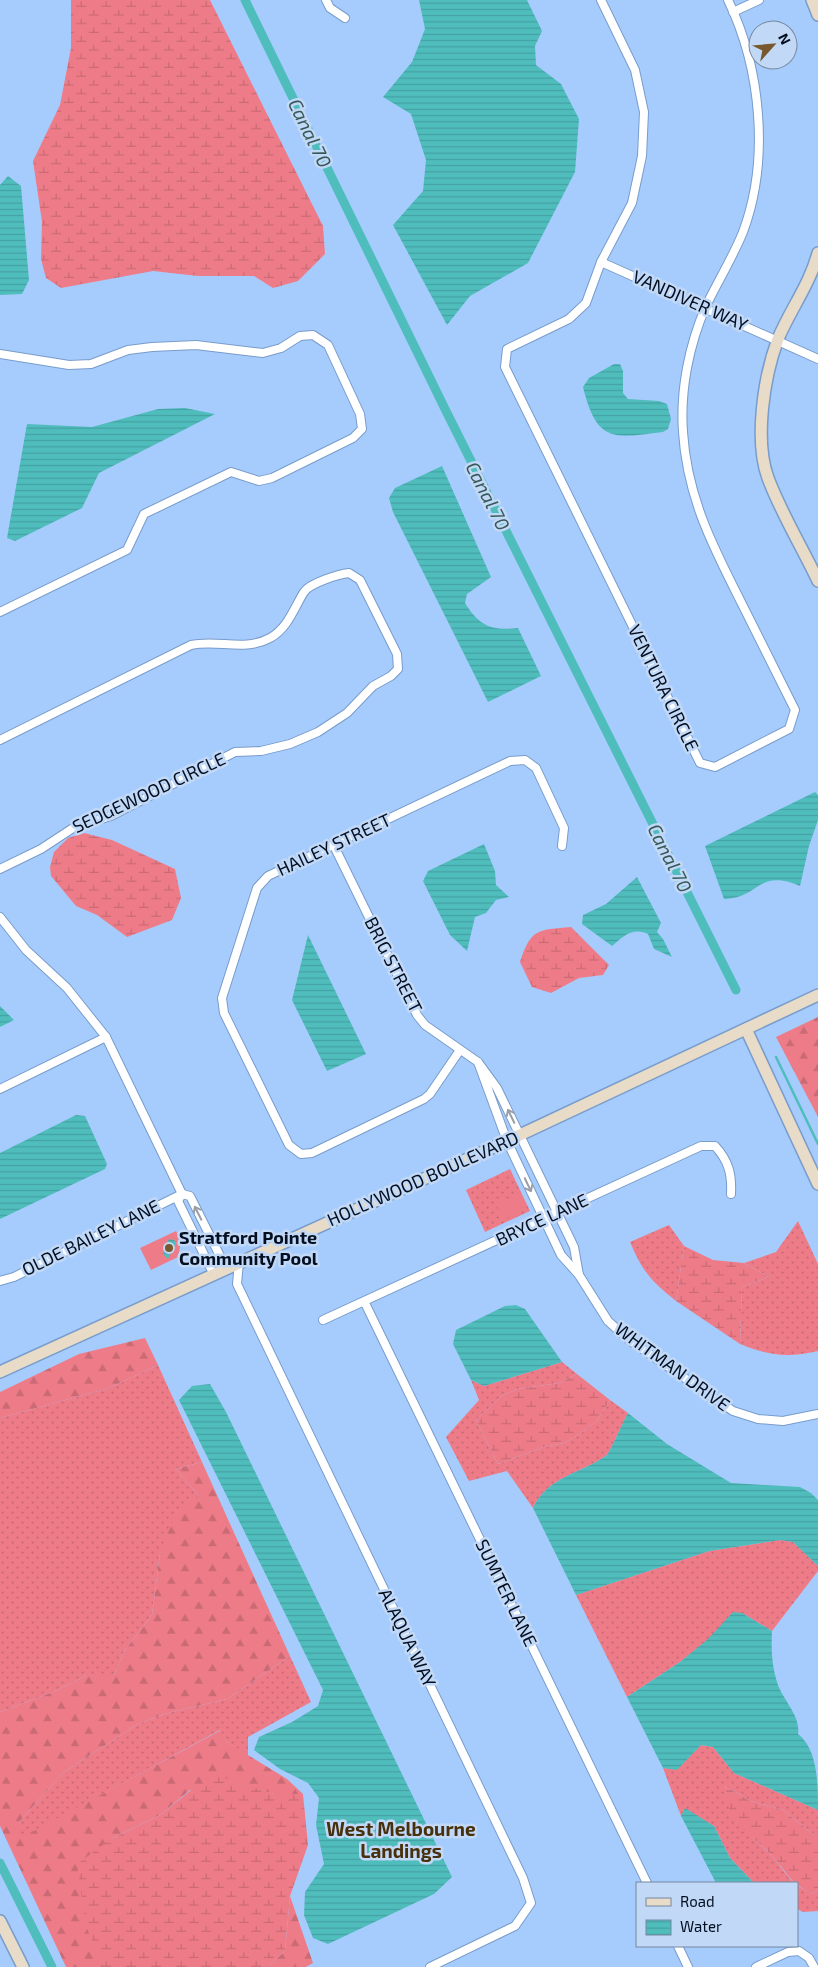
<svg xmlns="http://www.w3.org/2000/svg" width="818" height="1967" viewBox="0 0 818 1967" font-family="'Exo 2',sans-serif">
<defs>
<pattern id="grass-dots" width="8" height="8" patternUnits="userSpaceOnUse" patternTransform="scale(1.25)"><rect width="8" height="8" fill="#ee7c88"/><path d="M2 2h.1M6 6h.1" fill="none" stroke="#ca6a75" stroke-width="1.8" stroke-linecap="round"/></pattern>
<pattern id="forest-firs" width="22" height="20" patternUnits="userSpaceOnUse" patternTransform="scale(1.25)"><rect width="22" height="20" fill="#ee7c88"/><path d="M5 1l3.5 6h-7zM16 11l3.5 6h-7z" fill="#ca6a75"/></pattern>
<pattern id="wetland-marsh" width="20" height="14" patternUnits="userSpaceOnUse" patternTransform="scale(1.25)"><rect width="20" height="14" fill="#ee7c88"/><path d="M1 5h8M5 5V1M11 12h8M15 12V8" fill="none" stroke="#ca6a75"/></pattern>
<pattern id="water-rules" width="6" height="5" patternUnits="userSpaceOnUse" patternTransform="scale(1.25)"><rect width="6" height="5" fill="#50bdbd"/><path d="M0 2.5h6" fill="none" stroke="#44a1a2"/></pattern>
</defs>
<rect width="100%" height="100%" fill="#a6ccfd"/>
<g fill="url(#grass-dots)">
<path d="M 510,1169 L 530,1211 L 485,1232 L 466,1190 Z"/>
<path d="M 798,1221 L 818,1264 L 818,1351 C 786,1358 770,1356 740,1344 L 742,1287 L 769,1277 L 744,1263 L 776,1252 Z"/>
<path d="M 669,1225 L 684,1246 L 676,1301 C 650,1280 643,1272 630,1242 Z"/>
<path d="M 562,1362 L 577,1374 L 559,1383 L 518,1389 L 503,1395 L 476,1420 L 498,1464 L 544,1447 L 564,1443 L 578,1435 L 597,1421 L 610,1400 L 628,1413 C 624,1420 610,1452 607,1455 C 581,1474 548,1476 533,1508 L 507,1471 L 469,1481 L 446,1437 L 479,1400 L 471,1380 L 484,1386 Z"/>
<path d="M 158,1365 L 202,1462 L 176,1469 L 199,1496 L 160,1553 L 152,1615 L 125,1650 L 114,1675 L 87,1675 L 53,1692 L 0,1712 L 0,1418 L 109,1388 Z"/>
<path d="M 780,1540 L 793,1542 L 818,1566 L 818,1571 L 772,1631 L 742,1613 L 680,1662 L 627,1697 L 576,1595 L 709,1551 Z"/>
<path d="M 290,1656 L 311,1702 L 248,1737 L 248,1756 L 227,1742 L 220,1730 L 19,1840 L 19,1822 L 64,1772 L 138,1724 L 164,1714 L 227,1699 Z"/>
<path d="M 701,1745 L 713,1747 L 734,1773 L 818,1810 L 818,1838 L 783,1810 L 751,1801 L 725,1786 C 733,1825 742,1827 769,1853 C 778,1862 785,1874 794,1883 L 754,1883 L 730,1858 L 714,1826 L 685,1809 L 681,1816 L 663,1768 L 677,1769 Z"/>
<path d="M 797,1886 L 813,1894 L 818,1889 L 818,1911 L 803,1912 L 797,1909 Z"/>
</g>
<g fill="url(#forest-firs)">
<path d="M 818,1017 L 818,1117 L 776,1037 Z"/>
<path d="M 145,1338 L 158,1365 L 109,1388 L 0,1418 L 0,1392 L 79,1354 Z"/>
<path d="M 202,1462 L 290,1656 L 227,1699 L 164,1714 L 138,1724 L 64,1772 L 19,1822 L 19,1839 L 221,1730 L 227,1742 L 287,1779 L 303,1794 L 274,1794 L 249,1787 L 190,1790 L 160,1815 L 111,1839 L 103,1967 L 108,1967 L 66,1967 L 0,1826 L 0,1712 L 53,1692 L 87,1675 L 114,1675 L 125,1650 L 152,1615 L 160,1553 L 175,1514 L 199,1496 L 176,1469 Z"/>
<path d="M 290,1896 L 313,1963 L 306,1967 L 267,1967 L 285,1951 Z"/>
</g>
<g fill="url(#wetland-marsh)">
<path d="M 71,0 L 210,0 L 323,226 L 325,254 L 298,281 L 273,288 L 254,276 L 198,276 L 153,271 L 61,288 L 46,278 L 41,259 L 42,222 L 33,161 L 60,105 L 71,48 Z"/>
<path d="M 84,833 L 112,840 L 175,869 L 181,898 L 172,920 L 127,937 L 97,915 L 76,906 L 51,876 L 50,867 L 54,852 L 68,838 Z"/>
<path d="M 571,927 L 609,965 L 603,975 L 579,978 L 551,993 L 532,987 L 520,962 C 531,928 538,930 571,927 Z"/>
<path d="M 684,1246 L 713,1260 L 744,1263 L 769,1277 L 742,1287 L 740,1344 L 676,1301 Z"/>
<path d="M 577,1374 L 610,1400 L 597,1421 L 578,1435 L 564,1443 L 544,1447 L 498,1464 L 476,1420 L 503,1395 L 518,1389 L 559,1383 Z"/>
<path d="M 219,1776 L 274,1794 L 303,1794 L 308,1845 L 290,1896 L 285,1951 L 267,1967 L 103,1967 L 86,1926 L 77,1864 L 111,1839 L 160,1815 L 191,1790 Z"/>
<path d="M 725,1786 L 751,1801 L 783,1810 L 818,1838 L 818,1889 L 813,1894 C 789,1884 787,1871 770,1854 C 757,1840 739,1830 730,1812 C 727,1805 727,1794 725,1786 Z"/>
</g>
<g fill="#ee7c88">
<path d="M 520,1193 L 526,1207 L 525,1210 L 503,1220 L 496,1204 Z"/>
<path d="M 176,1231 L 181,1241 L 178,1257 L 151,1270 L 140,1248 Z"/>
</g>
<g fill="url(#water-rules)">
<path d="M 419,0 L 527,0 L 542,31 L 535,46 L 536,65 L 561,84 L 579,119 L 575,172 L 528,263 L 470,296 L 447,325 L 393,225 L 423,191 L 426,160 L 411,114 L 383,97 L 412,62 L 425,29 Z"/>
<path d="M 8,176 L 21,186 L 29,280 L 22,294 L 0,295 L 0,185 Z"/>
<path d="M 614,364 L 620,364 L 623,371 L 623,393 L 628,399 L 659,401 L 667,404 L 671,419 L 668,429 L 663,432 C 614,438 597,444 583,387 L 589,378 Z"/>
<path d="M 185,408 L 215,414 L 99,473 L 82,508 L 15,541 L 7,538 L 27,424 L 92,427 L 158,409 Z"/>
<path d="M 442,466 L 491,577 L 467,594 L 465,603 C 479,626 492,631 518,628 L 541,676 L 488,702 L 393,512 L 389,498 L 395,488 Z"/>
<path d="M 815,792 L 818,795 L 818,820 L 809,846 L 800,886 C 757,868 761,898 724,899 L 705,846 Z"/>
<path d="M 484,844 L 495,871 L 496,885 L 509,897 L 496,900 L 486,913 L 475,917 L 467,951 L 450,935 L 423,881 L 428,871 Z"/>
<path d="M 637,877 L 661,923 L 657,932 L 663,939 L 672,957 L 654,949 L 648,934 C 632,927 624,936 612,946 L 582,924 L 583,915 L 606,904 Z"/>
<path d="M 308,935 L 366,1054 L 327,1071 L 292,1000 Z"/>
<path d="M 0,1006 L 14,1020 L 0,1027 Z"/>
<path d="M 76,1115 L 85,1116 L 107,1164 L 105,1169 L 0,1219 L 0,1153 Z"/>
<path d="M 169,1239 L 174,1240 L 176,1243 L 168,1259 L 163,1254 Z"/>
<path d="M 516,1305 L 525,1309 L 562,1362 L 484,1386 L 471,1380 L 453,1344 L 456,1330 L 505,1306 Z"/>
<path d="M 210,1384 L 226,1412 L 452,1877 L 434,1894 L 328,1944 L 313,1938 L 304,1915 L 305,1892 L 324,1864 L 316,1825 L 319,1798 L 308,1783 L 280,1769 L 254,1750 L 259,1737 L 292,1722 L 318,1706 L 323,1690 L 179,1400 L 192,1386 Z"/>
<path d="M 628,1413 L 667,1444 L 731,1483 L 800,1487 L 811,1493 L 818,1500 L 818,1566 L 793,1542 L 780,1540 L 709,1551 L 576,1595 L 533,1508 C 548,1476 581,1474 607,1455 C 610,1452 624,1420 628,1413 Z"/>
<path d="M 733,1612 L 742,1613 L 772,1631 C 771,1651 772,1667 778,1685 C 784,1701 801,1717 798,1734 C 818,1749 818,1785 818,1810 L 734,1773 L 713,1747 L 701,1745 L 677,1770 L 663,1768 L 627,1697 L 680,1662 L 708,1639 Z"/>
<path d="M 685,1808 L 714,1826 L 730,1858 L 754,1883 L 716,1883 L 681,1816 Z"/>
</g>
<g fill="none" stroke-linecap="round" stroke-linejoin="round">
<path stroke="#50bdbd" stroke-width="2.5" d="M 776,1057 L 818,1144"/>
<g stroke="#50bdbd" stroke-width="9">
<path d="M 245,0 L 446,411 L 736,990"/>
<path d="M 0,1863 L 52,1967"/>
</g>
<defs>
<g id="street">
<path d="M 326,0 L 330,8 L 345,18"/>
<path d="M 601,0 L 635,70 L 644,112 L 642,156 L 632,203 L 601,262 L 586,303 L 569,319 L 507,349 L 505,367 L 700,763 L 715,767 L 789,729 L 795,710 C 777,674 759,638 741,602 C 712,545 687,496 683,432 C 680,390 689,345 706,306 C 718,281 733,257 743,232 C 770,160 761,68 728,0"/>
<path d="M 733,12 L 759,0"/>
<path d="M 601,262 L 818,359"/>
<path d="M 0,354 L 69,365 L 91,364 L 128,350 L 152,347 L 196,345 L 263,353 L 281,348 L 300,336 L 313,335 L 328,345 L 360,414 L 362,429 L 353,438 L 272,478 L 259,481 L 231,472 L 144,514 L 127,550 L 0,612"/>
<path d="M 0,740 L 191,645 C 218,639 244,652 270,638 C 288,628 294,608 304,592 C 310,583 339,574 349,573 L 360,580 L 397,654 L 398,669 L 391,676 L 373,686 L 347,713 L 318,732 L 290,744 L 261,751 L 235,752 L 111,816 L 73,828 L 41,849 L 0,869"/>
<path d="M 334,846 L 417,1015 L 425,1025 L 478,1062 L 497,1088 L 574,1247 L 579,1275"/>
<path d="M 0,917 L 26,950 L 67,988 L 106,1037 L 182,1194"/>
<path d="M 460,1050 L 430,1094 L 424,1099 L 312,1153 L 301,1154 L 289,1145 L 224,1013 L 222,998 L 257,888 L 268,876 L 510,761 L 525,760 L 536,768 L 564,828 L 562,846"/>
<path d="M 478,1062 L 507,1141 L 561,1255 L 579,1275 L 608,1321 L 629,1340 L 733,1411 L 758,1419 L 783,1421 L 818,1414"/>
<path d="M 0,1089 L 106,1037"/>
<path d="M 182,1194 L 190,1196 L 226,1268"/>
<path d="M 182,1194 L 178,1201 L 213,1273"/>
<path d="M 239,1262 L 237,1284 L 523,1878 L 531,1903 L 515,1926 L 430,1967"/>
<path d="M 0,1281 L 14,1277 L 182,1194"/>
<path d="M 365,1303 L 647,1883"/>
<path d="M 323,1320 L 701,1146 L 715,1146 C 729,1161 732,1175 731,1194"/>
<path d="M 678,1946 L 688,1967"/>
<path d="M 756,1967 L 788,1952 L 799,1951 L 809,1958 L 814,1967"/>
</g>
<g id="secondary">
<path d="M 812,0 L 818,15"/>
<path d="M 818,253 C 810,284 790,310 778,339 C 764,376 754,440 768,478 C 781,513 802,547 818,581"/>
<path d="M 746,1029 L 818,1184"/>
<path d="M 0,1372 L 507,1141 L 818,995"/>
<path d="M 0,1921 L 23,1967"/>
</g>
</defs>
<use href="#street" stroke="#789ccb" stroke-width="10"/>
<use href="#secondary" stroke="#789ccb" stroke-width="14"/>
<use href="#street" stroke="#fff" stroke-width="8"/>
<use href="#secondary" stroke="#e8dbc8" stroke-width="11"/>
</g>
<defs><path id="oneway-shaft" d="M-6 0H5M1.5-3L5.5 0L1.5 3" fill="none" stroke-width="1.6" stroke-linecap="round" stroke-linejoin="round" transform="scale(1.25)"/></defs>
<g stroke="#9a9fa6">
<use href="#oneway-shaft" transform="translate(511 1116) rotate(-116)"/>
<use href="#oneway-shaft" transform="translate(528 1185) rotate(65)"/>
<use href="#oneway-shaft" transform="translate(198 1213) rotate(-117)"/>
</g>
<circle fill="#77592d" stroke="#c1d8f6" stroke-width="2" cx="169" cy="1248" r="5"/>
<g text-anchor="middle" stroke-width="5" stroke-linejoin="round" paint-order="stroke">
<g font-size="18" fill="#030f20" stroke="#c1d8f6">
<text transform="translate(690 301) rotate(24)" y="6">VANDIVER WAY</text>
<text transform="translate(663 688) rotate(64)" y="6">VENTURA CIRCLE</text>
<text transform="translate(149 793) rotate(-25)" y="6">SEDGEWOOD CIRCLE</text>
<text transform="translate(334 845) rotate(-25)" y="6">HAILEY STREET</text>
<text transform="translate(393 965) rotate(63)" y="6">BRIG STREET</text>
<text transform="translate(423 1179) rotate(-24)" y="6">HOLLYWOOD BOULEVARD</text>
<text transform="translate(542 1220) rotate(-25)" y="6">BRYCE LANE</text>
<text transform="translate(91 1238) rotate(-26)" y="6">OLDE BAILEY LANE</text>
<text transform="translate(672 1367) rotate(36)" y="6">WHITMAN DRIVE</text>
<text transform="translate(506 1593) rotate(64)" y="6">SUMTER LANE</text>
<text transform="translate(407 1638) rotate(64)" y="6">ALAQUA WAY</text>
</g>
<g font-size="18" font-weight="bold" fill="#030f20" stroke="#c1d8f6" text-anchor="start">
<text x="179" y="1244">Stratford Pointe<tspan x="179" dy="21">Community Pool</tspan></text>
</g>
<g font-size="19" font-style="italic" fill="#365857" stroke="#c1d8f6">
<text transform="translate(310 133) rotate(64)" y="7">Canal 70</text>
<text transform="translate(488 496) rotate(63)" y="7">Canal 70</text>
<text transform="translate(670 858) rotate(63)" y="7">Canal 70</text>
</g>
<g font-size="19" font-weight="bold" fill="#47300b" stroke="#c1d8f6">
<text x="401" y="1836">West Melbourne<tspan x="401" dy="22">Landings</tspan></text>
</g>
</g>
<rect x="636" y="1882" width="162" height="65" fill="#c1d8f6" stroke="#7588a0"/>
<rect x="646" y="1898" width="25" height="8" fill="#e8dbc8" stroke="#7588a0"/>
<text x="680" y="1907" font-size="15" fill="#030f20">Road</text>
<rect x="646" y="1920" width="25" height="15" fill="url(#water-rules)" stroke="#7588a0"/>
<text x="680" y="1932" font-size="15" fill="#030f20">Water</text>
<g transform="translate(773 45) rotate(63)"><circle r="24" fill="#c1d8f6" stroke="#7588a0"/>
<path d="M0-4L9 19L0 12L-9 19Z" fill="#77592d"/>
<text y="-8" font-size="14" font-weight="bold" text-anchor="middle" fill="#030f20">N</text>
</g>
</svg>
